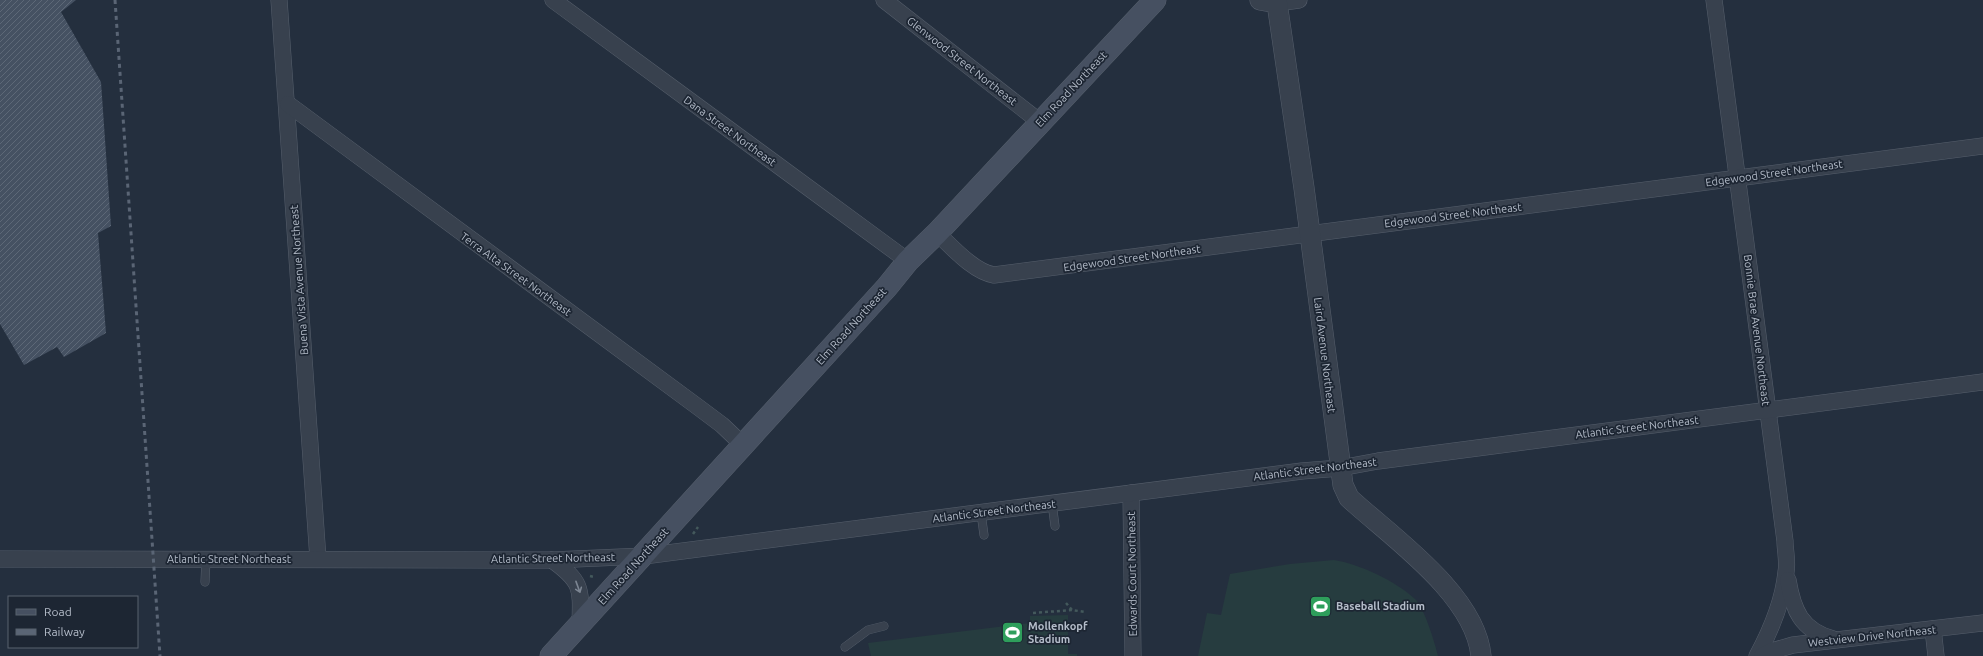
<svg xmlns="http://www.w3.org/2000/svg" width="1983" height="656" viewBox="0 0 1983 656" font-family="Ubuntu,sans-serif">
<defs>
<pattern id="building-hatch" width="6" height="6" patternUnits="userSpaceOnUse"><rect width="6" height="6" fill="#455162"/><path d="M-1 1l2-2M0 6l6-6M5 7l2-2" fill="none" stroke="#5d6877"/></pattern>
</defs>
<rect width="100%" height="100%" fill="#242f3e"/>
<g fill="#263c3f">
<path d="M 1334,560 C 1359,564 1396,581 1415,599 C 1424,607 1435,643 1438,656 L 1198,656 L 1207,613 L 1221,615 L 1230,574 L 1290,564 Z"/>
<path d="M 1068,615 L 1068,654 L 1077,654 L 1077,656 L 871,656 L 868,643 L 1030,623 L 1030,616 Z"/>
</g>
<path fill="url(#building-hatch)" d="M 0,0 L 76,0 L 61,12 L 101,82 L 111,226 L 98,233 L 106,333 L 64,357 L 57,347 L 24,365 L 0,324 Z"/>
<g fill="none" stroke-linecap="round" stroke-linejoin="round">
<defs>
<g id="service">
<path d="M 1052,503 L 1055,526"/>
<path d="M 981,513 L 984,535"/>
<path d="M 205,582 L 206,559"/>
<path d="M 845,647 L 868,630 L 884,626"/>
</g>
<g id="minor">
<path d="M 279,0 L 318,559"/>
<path d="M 553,0 L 908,261"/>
<path d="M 884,0 L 1040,122"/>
<path d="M 1714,0 L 1785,541 C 1785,551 1788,562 1786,572 C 1783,602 1771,630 1757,656"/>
<path d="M 1277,3 L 1299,0"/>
<path d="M 288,104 L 698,407 L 722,425 L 743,445"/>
<path d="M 937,233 C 952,247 974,272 994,275 L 1983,146"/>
<path d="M 1131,493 L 1133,656"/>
<path d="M 0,559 L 552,560 L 644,556 L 1302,471 L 1340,468 L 1378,461 L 1983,382"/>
<path d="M 552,560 C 583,582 581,589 580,625"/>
<path d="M 1788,580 C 1793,610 1801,630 1833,639"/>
<path d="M 1933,629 L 1936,656"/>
<path d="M 1762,656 L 1772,651 L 1793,645 L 1983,623"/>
</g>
<path id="tertiary" d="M 1260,0 L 1277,3 L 1304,188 L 1343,485 L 1349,498 L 1358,506 C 1399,542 1476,598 1481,656"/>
<path id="secondary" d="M 551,656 L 887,287 L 908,261 L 937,233 L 1155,0"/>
</defs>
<use href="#service" stroke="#565f6c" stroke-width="9"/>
<use href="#minor" stroke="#565f6c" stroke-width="17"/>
<use href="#tertiary" stroke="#565f6c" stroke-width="21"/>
<use href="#secondary" stroke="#565f6c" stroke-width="23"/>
<g stroke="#44595c" stroke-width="2.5" stroke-dasharray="3 3" stroke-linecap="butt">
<path d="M 693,534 L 698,527"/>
<path d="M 590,576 L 594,577"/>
<path d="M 1066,603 L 1072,610 L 1085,612"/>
<path d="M 1033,613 L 1072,610"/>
</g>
<use href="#service" stroke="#38414e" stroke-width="8"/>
<use href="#minor" stroke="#38414e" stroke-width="16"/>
<use href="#tertiary" stroke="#38414e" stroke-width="20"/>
<use href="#secondary" stroke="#465061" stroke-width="22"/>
<path stroke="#5a6575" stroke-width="3" stroke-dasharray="4 4" stroke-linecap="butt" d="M 115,0 L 160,656"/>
</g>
<defs><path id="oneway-shaft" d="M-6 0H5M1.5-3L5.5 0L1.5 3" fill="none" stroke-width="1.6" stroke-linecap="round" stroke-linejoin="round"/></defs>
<use stroke="#7c8592" href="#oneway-shaft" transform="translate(578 587) rotate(70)"/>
<defs>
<symbol id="stadium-square" viewBox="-11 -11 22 22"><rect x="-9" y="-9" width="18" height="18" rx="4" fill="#2e9e5b" stroke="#1d2633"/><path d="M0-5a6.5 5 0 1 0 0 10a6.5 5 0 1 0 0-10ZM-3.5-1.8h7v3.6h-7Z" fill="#fff"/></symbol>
</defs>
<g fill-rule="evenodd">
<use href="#stadium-square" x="1308" y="594" width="25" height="25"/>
<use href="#stadium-square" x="1000" y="620" width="25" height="25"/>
</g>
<g text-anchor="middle" stroke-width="3.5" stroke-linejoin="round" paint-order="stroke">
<g font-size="11" fill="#b4bcc9" stroke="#1d2633">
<text transform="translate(962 61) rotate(38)" y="4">Glenwood Street Northeast</text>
<text transform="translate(1071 89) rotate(-47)" y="4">Elm Road Northeast</text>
<text transform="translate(730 131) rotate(36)" y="4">Dana Street Northeast</text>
<text transform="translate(1774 173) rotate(-8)" y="4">Edgewood Street Northeast</text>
<text transform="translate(1453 215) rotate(-7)" y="4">Edgewood Street Northeast</text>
<text transform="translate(1132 258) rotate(-8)" y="4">Edgewood Street Northeast</text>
<text transform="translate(516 274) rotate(36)" y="4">Terra Alta Street Northeast</text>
<text transform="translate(299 280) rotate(-94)" y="4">Buena Vista Avenue Northeast</text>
<text transform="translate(851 326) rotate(-48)" y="4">Elm Road Northeast</text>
<text transform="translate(1757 330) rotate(83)" y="4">Bonnie Brae Avenue Northeast</text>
<text transform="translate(1325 355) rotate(83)" y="4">Laird Avenue Northeast</text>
<text transform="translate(1637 427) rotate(-7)" y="4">Atlantic Street Northeast</text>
<text transform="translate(1315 469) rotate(-7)" y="4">Atlantic Street Northeast</text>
<text transform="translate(994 511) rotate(-7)" y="4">Atlantic Street Northeast</text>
<text transform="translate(553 558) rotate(-1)" y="4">Atlantic Street Northeast</text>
<text x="229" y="563">Atlantic Street Northeast</text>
<text transform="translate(633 566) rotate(-48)" y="4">Elm Road Northeast</text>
<text transform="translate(1132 574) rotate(-91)" y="4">Edwards Court Northeast</text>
<text transform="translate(1872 636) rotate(-6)" y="4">Westview Drive Northeast</text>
</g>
<g font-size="11" font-weight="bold" fill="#b4bcc9" stroke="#1d2633" text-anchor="start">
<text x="1336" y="610">Baseball Stadium</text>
<text x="1028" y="630">Mollenkopf<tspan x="1028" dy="13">Stadium</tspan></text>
</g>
</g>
<rect x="8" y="596" width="130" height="52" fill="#1d2633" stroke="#59626f"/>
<rect x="16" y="609" width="20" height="6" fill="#465061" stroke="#59626f"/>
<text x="44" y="616" font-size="12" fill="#b4bcc9">Road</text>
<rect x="16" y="629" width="20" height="6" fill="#5a6575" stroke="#59626f"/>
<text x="44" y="636" font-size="12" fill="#b4bcc9">Railway</text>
</svg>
